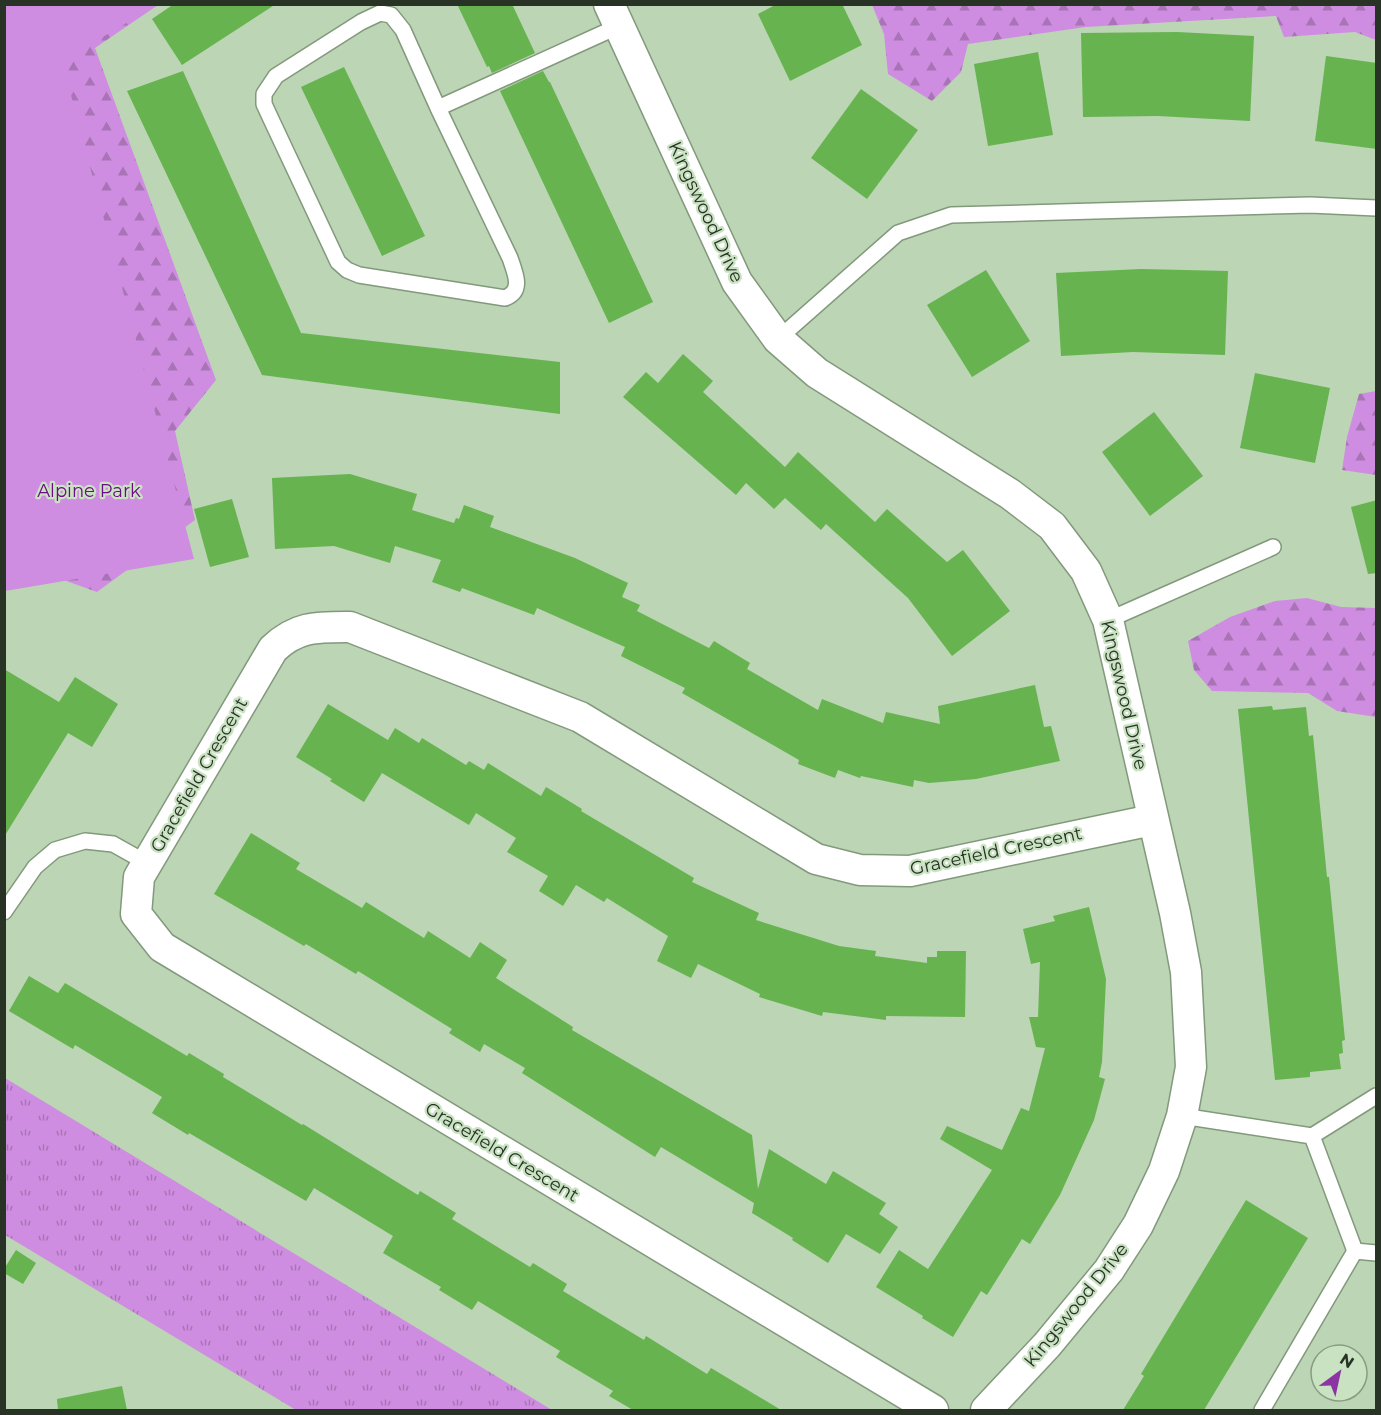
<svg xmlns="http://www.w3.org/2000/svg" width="1381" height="1415" viewBox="0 0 1381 1415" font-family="Montserrat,sans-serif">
<defs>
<pattern id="grass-tufts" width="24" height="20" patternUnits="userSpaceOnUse" patternTransform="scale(1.5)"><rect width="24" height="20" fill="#cf8de1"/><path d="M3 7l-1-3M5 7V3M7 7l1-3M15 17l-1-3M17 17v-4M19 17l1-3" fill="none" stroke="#a874b6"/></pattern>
<pattern id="forest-firs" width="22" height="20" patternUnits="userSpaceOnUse" patternTransform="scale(1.5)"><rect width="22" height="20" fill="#cf8de1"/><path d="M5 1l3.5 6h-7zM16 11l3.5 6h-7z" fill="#a874b6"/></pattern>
</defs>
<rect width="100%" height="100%" fill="#bcd5b5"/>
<path fill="url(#grass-tufts)" d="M 4,1078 L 5,1078 L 552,1410 L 296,1410 L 5,1235 Z"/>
<g fill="url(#forest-firs)">
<path d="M 5,5 L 158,5 L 95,48 L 216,380 L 175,431 L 195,520 L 97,592 L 5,559 Z"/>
<path d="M 872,5 L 1376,5 L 1376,40 L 1355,32 L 1284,37 L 1276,16 L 1086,27 L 968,44 L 961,72 L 932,101 L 888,74 L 884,34 Z"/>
<path d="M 1376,391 L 1376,475 L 1342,470 L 1347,437 L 1359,394 Z"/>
<path d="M 1307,598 L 1341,607 L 1376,608 L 1376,717 L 1337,711 L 1308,693 L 1212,691 L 1194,670 L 1188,641 L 1230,617 L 1275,601 Z"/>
</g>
<path fill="#cf8de1" d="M 5,4 L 157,5 L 62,61 L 194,559 L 5,591 Z"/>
<g fill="#66b350">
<path d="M 174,4 L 276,4 L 182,65 L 152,19 Z"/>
<path d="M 457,4 L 512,4 L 535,53 L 492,73 L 489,66 L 487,67 Z"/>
<path d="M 777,4 L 842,4 L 862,45 L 790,81 L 758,14 Z"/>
<path d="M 1177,32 L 1254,36 L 1250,121 L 1158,116 L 1083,117 L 1081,33 Z"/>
<path d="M 1038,52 L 1053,135 L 988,146 L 974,64 Z"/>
<path d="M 1326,56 L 1377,63 L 1377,149 L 1315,141 Z"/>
<path d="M 344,67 L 425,236 L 382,256 L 301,87 Z"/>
<path d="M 183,71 L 301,333 L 560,362 L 560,414 L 262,375 L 127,91 Z"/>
<path d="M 543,71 L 549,82 L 550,82 L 653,302 L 609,323 L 500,91 Z"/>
<path d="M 861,89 L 918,130 L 867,199 L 811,158 Z"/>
<path d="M 1141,269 L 1228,271 L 1225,355 L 1133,352 L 1061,356 L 1056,273 Z"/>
<path d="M 986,270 L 1030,341 L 972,377 L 927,305 Z"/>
<path d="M 683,354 L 713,381 L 703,392 L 785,467 L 798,452 L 875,522 L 887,509 L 947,562 L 963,550 L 1010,611 L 952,656 L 908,598 L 826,524 L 821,530 L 785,498 L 774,509 L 746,483 L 736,495 L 623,397 L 646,372 L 658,383 Z"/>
<path d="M 1255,373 L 1330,388 L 1315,463 L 1240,448 Z"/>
<path d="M 1154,412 L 1203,476 L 1150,516 L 1102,452 Z"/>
<path d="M 350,474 L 417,494 L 412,510 L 454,523 L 456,518 L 459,519 L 464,505 L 494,516 L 490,527 L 575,558 L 628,583 L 622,597 L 640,605 L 637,611 L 709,648 L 714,641 L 750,663 L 747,669 L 818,710 L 822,699 L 883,723 L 886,712 L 940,724 L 938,706 L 1035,685 L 1044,727 L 1051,726 L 1060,761 L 976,779 L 929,783 L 914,780 L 913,787 L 861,776 L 860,778 L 838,770 L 835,778 L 798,764 L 799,760 L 682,693 L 685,688 L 621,656 L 625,647 L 537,608 L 534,615 L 462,588 L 460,592 L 432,582 L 441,560 L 395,546 L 390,563 L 334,546 L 275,549 L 272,478 Z"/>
<path d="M 232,499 L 249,557 L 210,567 L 194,509 Z"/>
<path d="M 1377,500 L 1377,573 L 1368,574 L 1351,507 Z"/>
<path d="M 4,669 L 59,702 L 75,677 L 118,704 L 92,747 L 68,733 L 4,837 Z"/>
<path d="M 328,704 L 388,740 L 395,728 L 419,743 L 422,738 L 466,765 L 469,761 L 484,770 L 488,763 L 541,796 L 546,787 L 582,809 L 581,811 L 694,878 L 692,882 L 759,913 L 756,920 L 839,946 L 876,951 L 875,956 L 927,963 L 927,957 L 937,957 L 937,951 L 966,951 L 965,1017 L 886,1016 L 886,1020 L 823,1012 L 822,1016 L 759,997 L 760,994 L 698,964 L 691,978 L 657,961 L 668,936 L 607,898 L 604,902 L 576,885 L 563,906 L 539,891 L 548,876 L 507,852 L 516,838 L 476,813 L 469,825 L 382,773 L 364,802 L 330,781 L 332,779 L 296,757 Z"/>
<path d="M 1272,706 L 1273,710 L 1306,707 L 1309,736 L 1313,735 L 1327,877 L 1329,877 L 1345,1040 L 1342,1041 L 1343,1053 L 1339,1054 L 1341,1069 L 1310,1072 L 1310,1077 L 1275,1080 L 1238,709 Z"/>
<path d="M 251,833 L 300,863 L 296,869 L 362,908 L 366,902 L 424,938 L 428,931 L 470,958 L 480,942 L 507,960 L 496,978 L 573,1027 L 572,1030 L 752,1135 L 758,1189 L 769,1149 L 826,1184 L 833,1171 L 886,1203 L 879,1214 L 898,1227 L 880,1254 L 846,1234 L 828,1263 L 792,1240 L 793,1238 L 752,1213 L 754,1203 L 661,1147 L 655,1157 L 522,1073 L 525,1068 L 484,1044 L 480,1052 L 449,1033 L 452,1029 L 358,971 L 356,974 L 306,944 L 304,946 L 214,894 Z"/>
<path d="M 1089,907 L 1106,979 L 1102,1062 L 1099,1077 L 1105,1079 L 1094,1120 L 1060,1195 L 1030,1244 L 1022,1239 L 987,1295 L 981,1291 L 953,1337 L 922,1318 L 923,1316 L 876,1287 L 899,1250 L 928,1269 L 992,1170 L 940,1139 L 947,1126 L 1002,1150 L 1021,1108 L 1029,1111 L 1045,1048 L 1036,1047 L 1029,1017 L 1038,1017 L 1040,962 L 1031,964 L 1023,929 L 1055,921 L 1053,916 Z"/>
<path d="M 29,976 L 58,993 L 65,983 L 187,1056 L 189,1053 L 224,1074 L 223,1077 L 302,1125 L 303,1124 L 418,1195 L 420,1191 L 456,1213 L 452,1219 L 530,1267 L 533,1263 L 567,1284 L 563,1291 L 644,1340 L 646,1336 L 707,1374 L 711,1368 L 781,1410 L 633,1410 L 609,1396 L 613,1391 L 556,1357 L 560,1351 L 478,1301 L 472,1310 L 439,1290 L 441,1287 L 383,1253 L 393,1236 L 314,1188 L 306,1201 L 189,1133 L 188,1135 L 152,1113 L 162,1097 L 75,1045 L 73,1049 L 9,1011 Z"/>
<path d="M 1246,1200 L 1308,1238 L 1204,1410 L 1123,1410 L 1144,1376 L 1141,1374 Z"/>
<path d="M 16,1250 L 36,1263 L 23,1284 L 4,1273 L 4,1269 Z"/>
<path d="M 122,1386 L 127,1410 L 58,1410 L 57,1399 Z"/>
</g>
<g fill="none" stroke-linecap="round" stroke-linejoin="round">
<defs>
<g id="service">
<path d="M 438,108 L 403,30 L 391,15 L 380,13 L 361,22 L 276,76 L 264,94 L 264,104 L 270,117 L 338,262 L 347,270 L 359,275 L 505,298 C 524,291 515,273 510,258 L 438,108 L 619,26"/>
<path d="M 778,339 L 898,233 L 951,215 L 1310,205 L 1376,208"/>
<path d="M 1108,620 L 1273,547"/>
<path d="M 4,912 L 35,867 L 55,850 L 85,841 L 113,844 L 147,863"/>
<path d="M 1182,1116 L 1312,1136 L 1355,1251"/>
<path d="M 1312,1136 L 1376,1096"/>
<path d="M 1355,1251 L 1376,1253"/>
<path d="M 1262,1410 L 1355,1251"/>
</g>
<g id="minor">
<path d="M 609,4 L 737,282 L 778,339 L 817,373 L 1010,494 L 1052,526 L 1086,571 L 1108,620 L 1175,913 L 1186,972 L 1191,1067 L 1182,1116 L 1164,1171 L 1138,1225 L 1109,1270 L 1047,1345 L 986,1410"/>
<path d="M 933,1410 L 162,947 L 136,914 L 139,877 L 273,649 C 297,626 317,627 350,627 L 580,717 L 816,859 L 860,870 L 910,871 L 1152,820"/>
</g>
</defs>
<use href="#service" stroke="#82997c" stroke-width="18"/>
<use href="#minor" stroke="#82997c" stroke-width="33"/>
<use href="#service" stroke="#fff" stroke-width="15"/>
<use href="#minor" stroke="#fff" stroke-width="30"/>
</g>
<g text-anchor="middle" stroke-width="4.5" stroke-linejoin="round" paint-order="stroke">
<g font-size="18" fill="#283225" stroke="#c9e2c2">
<text transform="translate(706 212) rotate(65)" y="6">Kingswood Drive</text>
<text transform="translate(1124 695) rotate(77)" y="6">Kingswood Drive</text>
<text transform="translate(199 775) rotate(-60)" y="6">Gracefield Crescent</text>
<text transform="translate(996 851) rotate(-12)" y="6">Gracefield Crescent</text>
<text transform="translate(502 1152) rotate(31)" y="6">Gracefield Crescent</text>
<text transform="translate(1076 1305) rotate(-51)" y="6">Kingswood Drive</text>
</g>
<g font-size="18" fill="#6f0b85" stroke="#c9e2c2">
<text x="89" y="497">Alpine Park</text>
</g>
</g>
<rect width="1381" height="1415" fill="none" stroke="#283225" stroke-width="12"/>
<g transform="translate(1339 1373) rotate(33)"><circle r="28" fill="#c9e2c2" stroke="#899c83" stroke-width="1.5"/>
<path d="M0-4.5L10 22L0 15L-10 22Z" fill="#8c34a1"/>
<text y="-9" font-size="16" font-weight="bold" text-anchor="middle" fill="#283225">N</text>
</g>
</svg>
